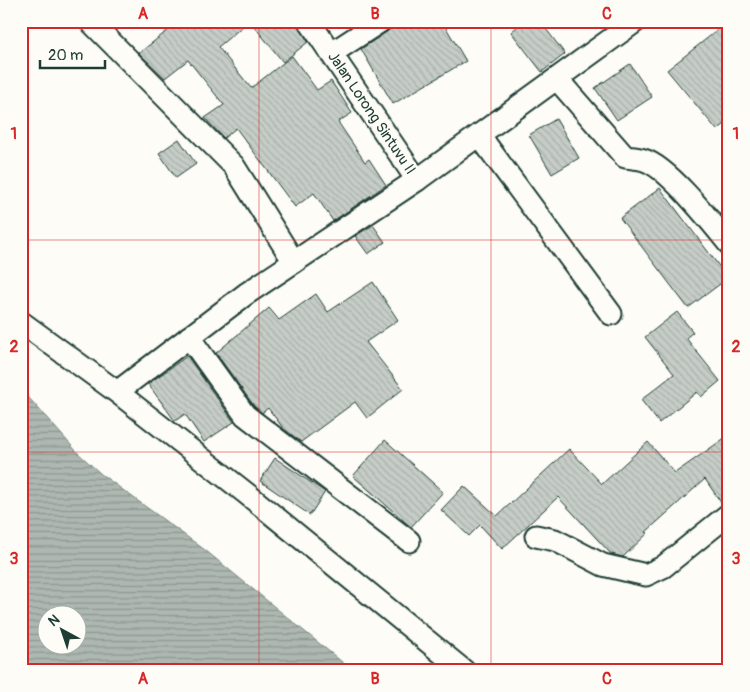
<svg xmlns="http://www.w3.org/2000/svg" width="750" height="692" viewBox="0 0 750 692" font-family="Pangolin,sans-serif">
<defs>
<pattern id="water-rules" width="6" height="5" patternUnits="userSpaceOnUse" patternTransform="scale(1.25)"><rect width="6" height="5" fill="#aeb8b1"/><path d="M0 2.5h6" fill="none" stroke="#8d9791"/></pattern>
<pattern id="building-back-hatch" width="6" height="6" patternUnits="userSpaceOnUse" patternTransform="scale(1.25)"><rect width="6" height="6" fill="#c6cdc7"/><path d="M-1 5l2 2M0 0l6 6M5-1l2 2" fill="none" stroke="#aab1ac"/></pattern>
</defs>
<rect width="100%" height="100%" fill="#fdfcf7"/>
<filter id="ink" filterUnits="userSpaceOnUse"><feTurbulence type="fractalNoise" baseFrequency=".02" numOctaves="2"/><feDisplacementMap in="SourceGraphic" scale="10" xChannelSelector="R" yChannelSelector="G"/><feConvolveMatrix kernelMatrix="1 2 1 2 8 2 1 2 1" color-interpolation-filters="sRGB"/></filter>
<g filter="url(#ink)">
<path fill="url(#water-rules)" stroke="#75877f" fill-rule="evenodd" d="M 21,389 L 78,453 L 101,474 L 205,550 L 353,671 L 21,671 ZM 48,614 L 78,614 L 78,644 L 48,644 Z"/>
<g fill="url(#building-back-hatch)" stroke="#1f3d34">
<path d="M 180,21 L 249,21 L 218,47 L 251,88 L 292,56 L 317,90 L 331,81 L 352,113 L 338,122 L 365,162 L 369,159 L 386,185 L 333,221 L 314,193 L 295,207 L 236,128 L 224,138 L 205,118 L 224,105 L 188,60 L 165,78 L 139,53 Z"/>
<path d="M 250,21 L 297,21 L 308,42 L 283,62 Z"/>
<path d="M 393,21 L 442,21 L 466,61 L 393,104 L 361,49 L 388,31 Z"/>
<path d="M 524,21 L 540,21 L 565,54 L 542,72 L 511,32 Z"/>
<path d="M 729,21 L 729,121 L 717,130 L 667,70 Z"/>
<path d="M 630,64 L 652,97 L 617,120 L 595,88 Z"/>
<path d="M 556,119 L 579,158 L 552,174 L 529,135 Z"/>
<path d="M 179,139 L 196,164 L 176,178 L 159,153 Z"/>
<path d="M 660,188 L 728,278 L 688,308 L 620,218 Z"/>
<path d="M 373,225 L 385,242 L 368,254 L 355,236 Z"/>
<path d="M 373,282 L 398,320 L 366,342 L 403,389 L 367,418 L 355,402 L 301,442 L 283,428 L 268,408 L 262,413 L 254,406 L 216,353 L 269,308 L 279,320 L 316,294 L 328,312 Z"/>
<path d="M 677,312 L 693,332 L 686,338 L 720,381 L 701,397 L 697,392 L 659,423 L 641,400 L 674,374 L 645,337 Z"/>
<path d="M 187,356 L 234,422 L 204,442 L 185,414 L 175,421 L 148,384 Z"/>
<path d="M 729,435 L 729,502 L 722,504 L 705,479 L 646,532 L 648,533 L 623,557 L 611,554 L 558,497 L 502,549 L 480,525 L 469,536 L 441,510 L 464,486 L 497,516 L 569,449 L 602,484 L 648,442 L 675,473 Z"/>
<path d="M 385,440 L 443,492 L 411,527 L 353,476 Z"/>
<path d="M 275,458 L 325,492 L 310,515 L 260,481 Z"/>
</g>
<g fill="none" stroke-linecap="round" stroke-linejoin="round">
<defs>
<g id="street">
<path d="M 90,21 L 234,166 L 294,262"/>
<path d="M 309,21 L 417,180"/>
<path d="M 332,53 L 381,21"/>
<path d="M 557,79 L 625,157 C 631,158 638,158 644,160 C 668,167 712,223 729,244"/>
<path d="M 479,135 L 611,314"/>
<path d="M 21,322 L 117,392 L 247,494 L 464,671"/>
<path d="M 189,337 L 245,415 L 409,541"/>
<path d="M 117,392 L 246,294 L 417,180 L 636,21"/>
<path d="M 536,536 L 555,540 L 603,565 L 646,575 L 663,567 L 729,514"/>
</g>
</defs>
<use href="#street" stroke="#1f3d34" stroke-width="25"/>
<use href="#street" stroke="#fdfcf7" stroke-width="21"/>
</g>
</g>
<path fill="none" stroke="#d62828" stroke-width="1" stroke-opacity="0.55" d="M 259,21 L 259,671M 491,21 L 491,671M 21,240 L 729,240M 21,452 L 729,452"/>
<g text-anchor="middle" stroke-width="4.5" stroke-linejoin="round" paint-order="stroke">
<g font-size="15" fill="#1f3d34" stroke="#fdfcf7">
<text transform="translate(372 113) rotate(56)" y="5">Jalan Lorong Sintuvu II</text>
</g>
</g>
<rect width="750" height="692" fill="none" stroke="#fdfcf7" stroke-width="55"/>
<g transform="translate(62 630) rotate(320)"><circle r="24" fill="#fdfcf7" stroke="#a4b0a9"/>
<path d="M0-4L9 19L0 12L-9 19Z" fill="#1f3d34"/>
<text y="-8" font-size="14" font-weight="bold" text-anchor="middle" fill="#1f3d34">N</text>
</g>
<path d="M40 60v8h65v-8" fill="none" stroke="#1f3d34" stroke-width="2.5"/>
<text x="48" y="60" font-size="15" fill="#1f3d34" stroke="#fdfcf7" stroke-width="4" paint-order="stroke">20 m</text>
<rect x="28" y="28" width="694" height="636" fill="none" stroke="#d62828" stroke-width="2"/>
<g font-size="16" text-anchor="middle" font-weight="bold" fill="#d62828">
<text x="143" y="19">A</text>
<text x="375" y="19">B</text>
<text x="607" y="19">C</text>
<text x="14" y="139">1</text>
<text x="736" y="139">1</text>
<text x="14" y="352">2</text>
<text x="736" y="352">2</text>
<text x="14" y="564">3</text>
<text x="736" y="564">3</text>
<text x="143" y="684">A</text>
<text x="375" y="684">B</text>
<text x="607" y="684">C</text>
</g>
</svg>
